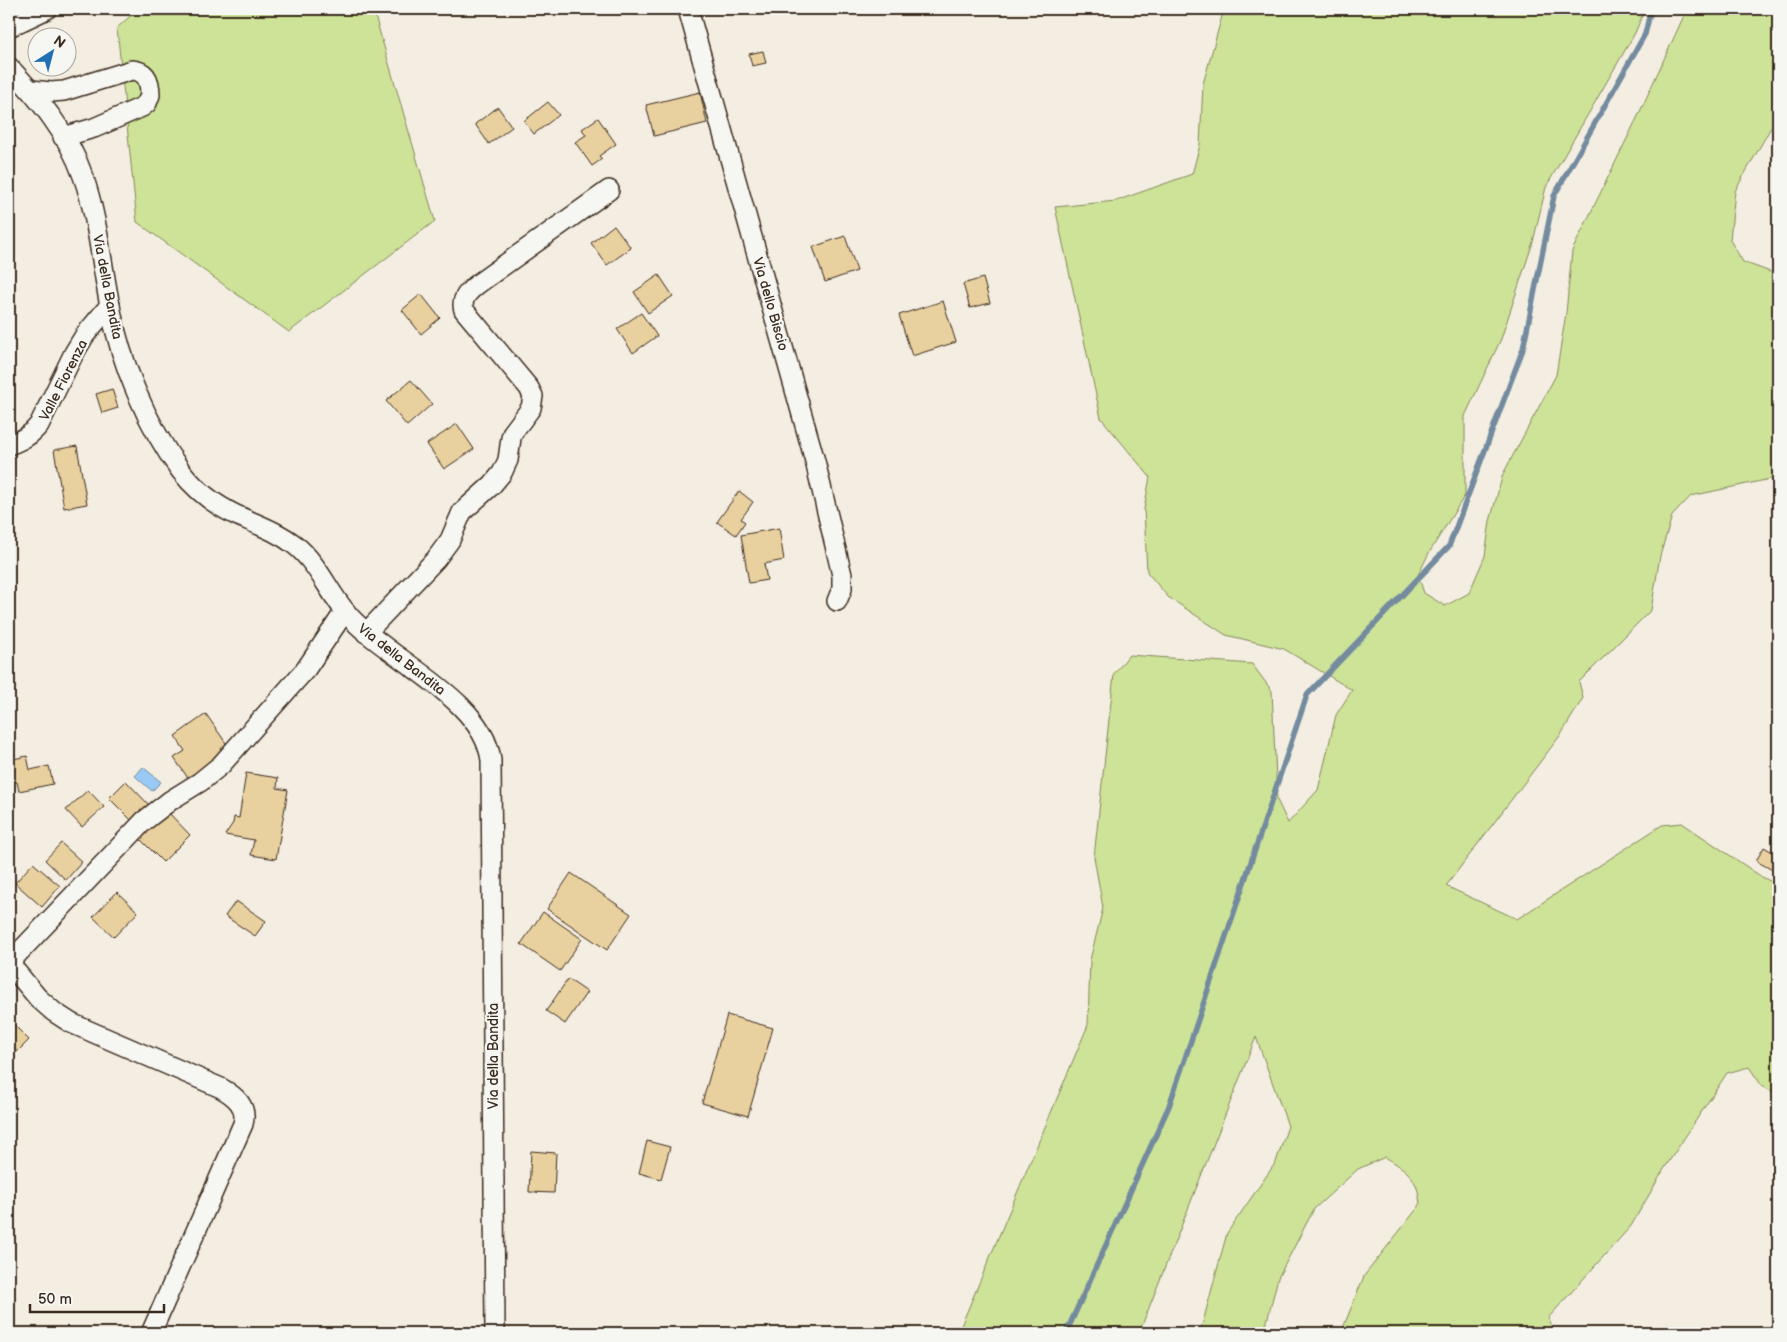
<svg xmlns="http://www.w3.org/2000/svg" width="1787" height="1342" viewBox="0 0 1787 1342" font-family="'Balsamiq Sans',sans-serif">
<rect width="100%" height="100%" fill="#f3eee1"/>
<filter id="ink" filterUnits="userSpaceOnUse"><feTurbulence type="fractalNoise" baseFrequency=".02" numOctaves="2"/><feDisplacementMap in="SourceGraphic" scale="10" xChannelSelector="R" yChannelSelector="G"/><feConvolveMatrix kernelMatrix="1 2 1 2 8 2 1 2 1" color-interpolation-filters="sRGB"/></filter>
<g filter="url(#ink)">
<g fill="#cde398" stroke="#84865b">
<path d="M 138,9 L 373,9 L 435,221 L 289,332 L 137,222 L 117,28 Z"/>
<path d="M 1224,9 L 1645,9 L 1635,33 L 1546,187 L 1533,242 L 1501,339 L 1465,416 L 1465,495 L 1429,553 L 1418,575 L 1424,593 L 1445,606 L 1469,593 L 1485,556 L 1490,521 L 1503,474 L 1556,375 L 1566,313 L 1572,251 L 1638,116 L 1687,9 L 1778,9 L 1778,115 L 1735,191 L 1730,240 L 1743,262 L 1776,274 L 1778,283 L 1778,475 L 1775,478 L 1691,496 L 1672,516 L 1660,556 L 1651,610 L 1579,682 L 1583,698 L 1562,733 L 1446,886 L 1517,919 L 1662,825 L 1682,823 L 1762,877 L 1778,885 L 1778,1095 L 1762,1086 L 1749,1067 L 1727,1073 L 1664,1169 L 1631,1226 L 1549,1317 L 1553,1333 L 1341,1333 L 1364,1276 L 1420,1205 C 1418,1177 1408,1171 1385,1157 L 1358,1169 L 1314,1209 L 1278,1278 L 1264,1333 L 1200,1333 L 1227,1233 L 1276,1162 L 1288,1126 L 1256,1037 L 1139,1333 L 958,1333 L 1088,1025 L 1090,960 L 1103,908 L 1094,857 L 1114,674 L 1129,655 L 1252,664 L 1272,691 L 1277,800 L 1288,823 L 1318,790 L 1336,715 L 1352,690 L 1284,649 L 1226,635 L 1168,597 L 1147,572 L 1144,509 L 1150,477 L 1101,418 L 1055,207 L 1116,201 L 1192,174 L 1200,145 L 1203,84 Z"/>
</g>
<path fill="#99caf5" stroke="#738a9f" d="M 143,767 L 161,782 L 152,791 L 135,776 Z"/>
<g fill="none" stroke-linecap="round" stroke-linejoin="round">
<path stroke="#738a9f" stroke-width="5.5" d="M 1066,1333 L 1169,1106 L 1307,695 L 1449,546 L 1523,349 L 1554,196 L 1645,34 L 1651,9"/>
</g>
<g fill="#e9d09f" stroke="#3b2a1e">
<path d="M 763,51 L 766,63 L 752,66 L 749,54 Z"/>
<path d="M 700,92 L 707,123 L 654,136 L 646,105 Z"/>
<path d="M 548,102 L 559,115 L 534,134 L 524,121 Z"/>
<path d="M 498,107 L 512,127 L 489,144 L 475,124 Z"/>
<path d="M 598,118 L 616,144 L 599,156 L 602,159 L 592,166 L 575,142 L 586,135 L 582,129 Z"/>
<path d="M 614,225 L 631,248 L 607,265 L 591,243 Z"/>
<path d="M 845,236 L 857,271 L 825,282 L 813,247 Z"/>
<path d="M 659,275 L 673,296 L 648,313 L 634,292 Z"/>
<path d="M 983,278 L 990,303 L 970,308 L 963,284 Z"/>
<path d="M 421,294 L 440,318 L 421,334 L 402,310 Z"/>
<path d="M 943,301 L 956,342 L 912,356 L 899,315 Z"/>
<path d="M 641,313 L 657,336 L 633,353 L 617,329 Z"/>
<path d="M 411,380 L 432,404 L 407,426 L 386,401 Z"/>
<path d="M 112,389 L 118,408 L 102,413 L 96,394 Z"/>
<path d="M 457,424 L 474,449 L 444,469 L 427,444 Z"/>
<path d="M 77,446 L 87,504 L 64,508 L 54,450 Z"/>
<path d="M 739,491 L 753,502 L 741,519 L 745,522 L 736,535 L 717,522 Z"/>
<path d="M 779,528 L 784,560 L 764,564 L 767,580 L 749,583 L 741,535 Z"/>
<path d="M 206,714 L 230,749 L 188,778 L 174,758 L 185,751 L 175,736 Z"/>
<path d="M 27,756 L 30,770 L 49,766 L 53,784 L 19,791 L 17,782 L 9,783 L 9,760 Z"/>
<path d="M 246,773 L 278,778 L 277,788 L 288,790 L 276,859 L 251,855 L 254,840 L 225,835 L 233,823 L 234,817 L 239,818 Z"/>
<path d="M 126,781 L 151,807 L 134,823 L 109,798 Z"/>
<path d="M 88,790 L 104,807 L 82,827 L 66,810 Z"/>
<path d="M 168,812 L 190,835 L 163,862 L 140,839 Z"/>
<path d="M 61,843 L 82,862 L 66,880 L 45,860 Z"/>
<path d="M 1764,847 L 1778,855 L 1778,873 L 1756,861 Z"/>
<path d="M 33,863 L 60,886 L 42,907 L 15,883 Z"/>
<path d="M 571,873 L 631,914 L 607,950 L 547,909 Z"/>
<path d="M 117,892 L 138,912 L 114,937 L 93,917 Z"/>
<path d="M 236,901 L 266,921 L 255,936 L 225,916 Z"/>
<path d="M 543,912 L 582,939 L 560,971 L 521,944 Z"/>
<path d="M 568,979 L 587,992 L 565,1024 L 546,1011 Z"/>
<path d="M 727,1015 L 773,1028 L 748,1116 L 702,1103 Z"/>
<path d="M 9,1020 L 29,1040 L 9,1060 Z"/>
<path d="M 647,1141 L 670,1147 L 661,1179 L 639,1173 Z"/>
<path d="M 531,1151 L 556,1153 L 554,1193 L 529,1192 Z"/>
</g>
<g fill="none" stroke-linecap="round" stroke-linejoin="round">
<defs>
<g id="minor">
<path d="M 688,9 L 815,461 L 842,575 L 842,589 L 837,601"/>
<path d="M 9,27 L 47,9"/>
<path d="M 9,67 C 39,99 68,133 83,176 C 98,218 101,262 110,306 C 120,361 147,426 181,471 C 195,489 215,505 236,515 C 256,524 277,531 295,545 C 319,564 330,596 351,618 C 391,661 483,699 491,760 L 495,1333"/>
<path d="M 31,90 L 51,92 L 64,91 L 132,70 C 147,71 150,82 150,95 L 147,103 L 142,107 L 94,128 L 63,137"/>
<path d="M 9,445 C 22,440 30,436 39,425 L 74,353 L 85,335 L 110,305"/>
<path d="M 366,633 L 436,559 L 450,540 L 462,512 L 492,485 L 502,473 L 508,460 L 511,438 L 513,432 L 531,408 L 533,396 L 529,388 L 464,310 C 460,298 470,290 479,283 L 609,190"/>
<path d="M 9,963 L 38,998 L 54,1012 L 71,1023 L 221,1088 C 235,1096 248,1106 243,1124 L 151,1333"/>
<path d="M 9,963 L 144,821 L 171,800 L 200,782 L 221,765 L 306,669 L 345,611"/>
</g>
</defs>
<use href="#minor" stroke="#3b2a1e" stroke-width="22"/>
<use href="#minor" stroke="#f6f6f2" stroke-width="19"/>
</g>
</g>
<g text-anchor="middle" stroke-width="4.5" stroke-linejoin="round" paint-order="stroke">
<g font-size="14" fill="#3b2a1e" stroke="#f6f6f2">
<text transform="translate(108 287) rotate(79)" y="5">Via della Bandita</text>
<text transform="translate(771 304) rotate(74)" y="5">Via dello Biscio</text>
<text transform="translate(63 380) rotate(-63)" y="5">Valle Fiorenza</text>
<text transform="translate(402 659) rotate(38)" y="5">Via della Bandita</text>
<text transform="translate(493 1056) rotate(-90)" y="5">Via della Bandita</text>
</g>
</g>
<rect width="1787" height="1342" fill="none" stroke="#f6f6f2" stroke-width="30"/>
<rect x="15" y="15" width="1757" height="1312" fill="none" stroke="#3b2a1e" stroke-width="2" filter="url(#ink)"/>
<g transform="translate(52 52) rotate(36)"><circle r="24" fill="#f6f6f2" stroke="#aba49d"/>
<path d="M0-4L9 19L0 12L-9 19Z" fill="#1f6fb2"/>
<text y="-8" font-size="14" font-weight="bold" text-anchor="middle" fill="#3b2a1e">N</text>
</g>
<path d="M30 1304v8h134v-8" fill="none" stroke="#3b2a1e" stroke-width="2.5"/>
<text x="38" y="1304" font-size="15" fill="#3b2a1e" stroke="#f6f6f2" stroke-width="4" paint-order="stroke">50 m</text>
</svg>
